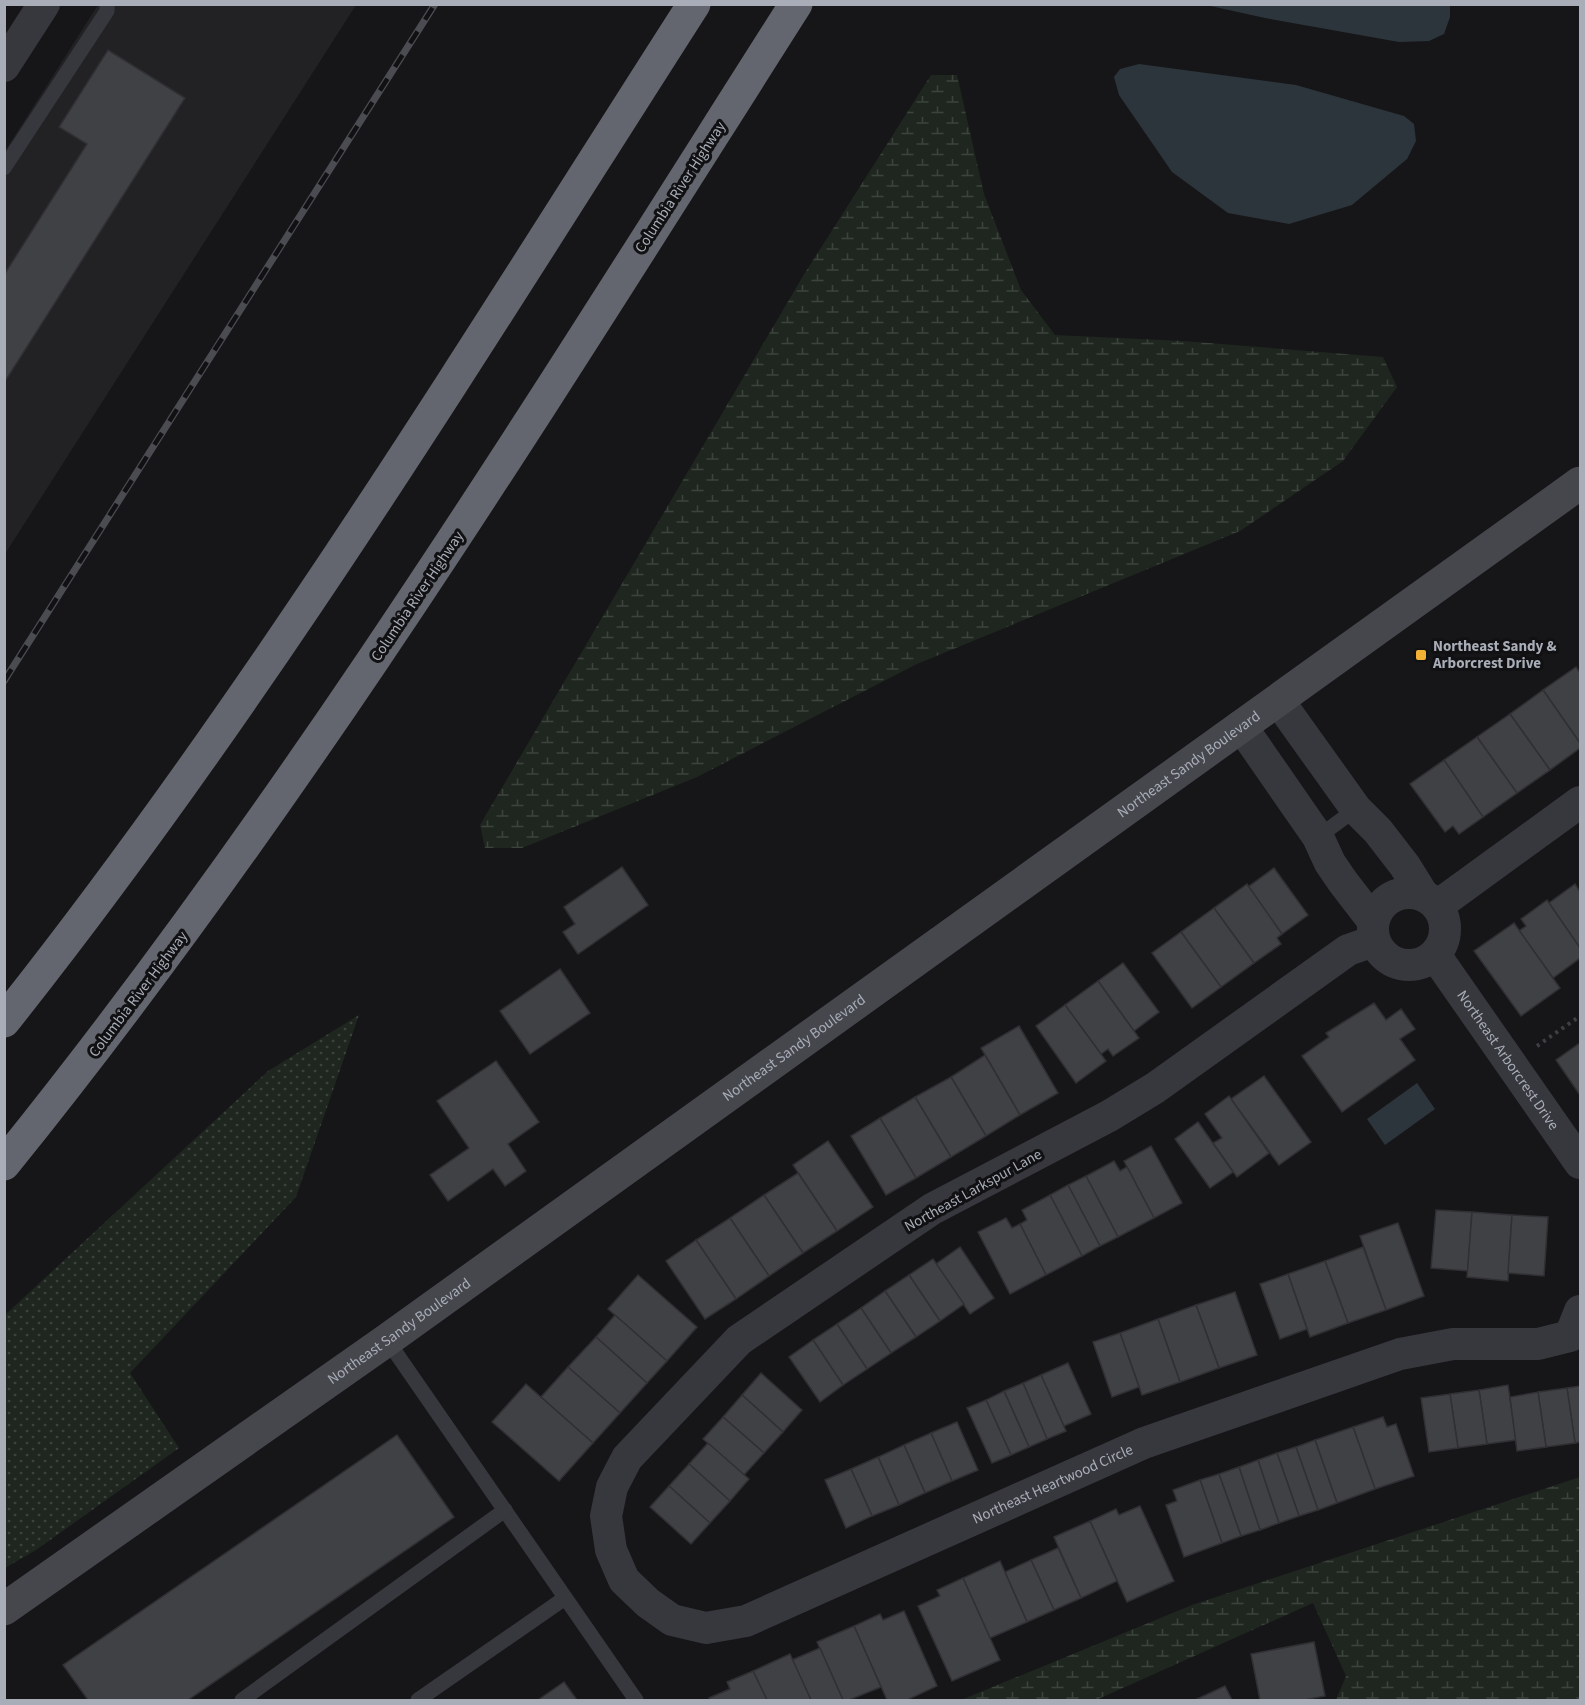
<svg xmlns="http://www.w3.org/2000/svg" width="1585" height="1705" viewBox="0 0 1585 1705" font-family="'Source Sans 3',sans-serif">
<defs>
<pattern id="grass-dots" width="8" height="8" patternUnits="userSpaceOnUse" patternTransform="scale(1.5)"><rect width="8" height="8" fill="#1e261f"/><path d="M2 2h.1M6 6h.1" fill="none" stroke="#3c433d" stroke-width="1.8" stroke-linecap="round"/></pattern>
<pattern id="wetland-marsh" width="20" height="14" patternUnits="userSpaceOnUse" patternTransform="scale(1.5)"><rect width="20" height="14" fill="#1e261f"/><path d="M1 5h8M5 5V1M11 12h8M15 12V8" fill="none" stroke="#3c433d"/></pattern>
</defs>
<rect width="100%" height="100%" fill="#161618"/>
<path fill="#222225" d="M 98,5 L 356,5 L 5,554 L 5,151 Z"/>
<path fill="url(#grass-dots)" d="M 359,1015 L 296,1197 L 130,1373 L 179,1448 L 36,1550 L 5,1568 L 5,1315 L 268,1071 Z"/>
<g fill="url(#wetland-marsh)">
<path d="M 931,75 L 957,75 L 984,194 L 1021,290 L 1055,335 L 1183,341 L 1383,357 L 1397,387 L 1343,461 L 1240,531 L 917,664 L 697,777 L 522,848 L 485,848 L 480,825 L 803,276 Z"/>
<path d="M 1580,1477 L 1580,1700 L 1336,1700 L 1346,1676 L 1313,1603 L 1096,1700 L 961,1700 L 1192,1605 Z"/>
</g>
<g fill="#2c353c">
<path d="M 1206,5 L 1450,5 L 1450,17 L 1444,34 L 1429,41 L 1399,42 L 1265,18 Z"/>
<path d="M 1139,64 L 1296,85 L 1404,116 L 1414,124 L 1416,141 L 1407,159 L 1352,205 L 1289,224 L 1228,213 L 1172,172 L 1119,95 L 1114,77 L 1120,69 Z"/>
<path d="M 1417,1083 L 1435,1109 L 1385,1145 L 1367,1119 Z"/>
</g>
<g fill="#404145" stroke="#303034" stroke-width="1.5">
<path d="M 108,50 L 185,98 L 4,383 L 4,275 L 87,144 L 59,127 Z"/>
<path d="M 1576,667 L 1580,673 L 1580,743 L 1543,690 Z"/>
<path d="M 1543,690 L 1580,743 L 1580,748 L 1550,770 L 1510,714 Z"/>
<path d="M 1510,714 L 1550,770 L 1517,793 L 1477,737 Z"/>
<path d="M 1477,737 L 1517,793 L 1483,817 L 1444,760 Z"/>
<path d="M 1444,760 L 1483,817 L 1459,834 L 1453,826 L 1445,832 L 1410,784 Z"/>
<path d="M 622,867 L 648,905 L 578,954 L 563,932 L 575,924 L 564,907 Z"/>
<path d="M 1274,868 L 1308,915 L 1282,934 L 1248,887 Z"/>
<path d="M 1247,884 L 1282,934 L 1277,938 L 1281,944 L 1254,963 L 1214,908 Z"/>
<path d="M 1575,884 L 1580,892 L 1580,948 L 1549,903 Z"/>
<path d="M 1547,900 L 1580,948 L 1580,958 L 1553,978 L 1519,931 L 1526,926 L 1521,919 Z"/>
<path d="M 1214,908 L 1254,963 L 1221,987 L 1181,932 Z"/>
<path d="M 1514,923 L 1560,988 L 1521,1016 L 1474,951 Z"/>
<path d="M 1181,932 L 1221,987 L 1192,1008 L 1152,953 Z"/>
<path d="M 1123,963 L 1159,1012 L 1134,1031 L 1098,981 Z"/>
<path d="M 560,969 L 590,1013 L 530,1054 L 500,1011 Z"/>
<path d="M 1098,981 L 1139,1038 L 1113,1056 L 1108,1049 L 1101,1054 L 1065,1005 Z"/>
<path d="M 1374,1003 L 1386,1020 L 1401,1009 L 1415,1029 L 1400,1039 L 1415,1060 L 1342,1112 L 1302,1056 L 1329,1037 L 1326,1033 Z"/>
<path d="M 1065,1005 L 1106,1061 L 1076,1083 L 1036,1026 Z"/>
<path d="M 1019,1026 L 1058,1093 L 1020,1115 L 981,1048 Z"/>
<path d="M 1580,1043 L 1580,1095 L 1556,1060 Z"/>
<path d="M 985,1055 L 1020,1115 L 986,1136 L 951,1077 Z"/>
<path d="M 496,1061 L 539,1122 L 508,1144 L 526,1171 L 505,1186 L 493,1169 L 448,1201 L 430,1175 L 469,1148 L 437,1101 Z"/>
<path d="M 1264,1076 L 1311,1142 L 1279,1165 L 1231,1099 Z"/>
<path d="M 951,1077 L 986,1136 L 951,1157 L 915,1097 Z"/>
<path d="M 1229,1096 L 1269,1153 L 1237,1177 L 1213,1143 L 1222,1138 L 1205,1114 Z"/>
<path d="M 915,1097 L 951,1157 L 916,1178 L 880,1118 Z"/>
<path d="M 880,1118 L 916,1178 L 886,1195 L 851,1136 Z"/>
<path d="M 1198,1122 L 1233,1172 L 1210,1188 L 1175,1139 Z"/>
<path d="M 828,1141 L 873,1207 L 837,1231 L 793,1165 Z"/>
<path d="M 1151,1146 L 1182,1203 L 1154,1218 L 1124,1161 Z"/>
<path d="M 1114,1161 L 1120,1171 L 1127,1167 L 1154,1218 L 1118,1237 L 1086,1176 Z"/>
<path d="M 798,1173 L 837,1231 L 803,1253 L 764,1195 Z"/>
<path d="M 1086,1176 L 1118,1237 L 1100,1246 L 1068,1185 Z"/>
<path d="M 1068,1185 L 1100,1246 L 1082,1256 L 1050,1195 Z"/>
<path d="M 764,1195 L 803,1253 L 769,1276 L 730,1218 Z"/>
<path d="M 1050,1195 L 1082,1256 L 1046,1275 L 1020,1224 L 1027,1220 L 1022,1210 Z"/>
<path d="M 1436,1210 L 1472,1212 L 1468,1271 L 1431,1268 Z"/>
<path d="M 1472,1212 L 1512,1215 L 1508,1281 L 1467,1277 Z"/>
<path d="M 1512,1215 L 1548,1217 L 1544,1276 L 1508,1273 Z"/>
<path d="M 730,1218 L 769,1276 L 736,1299 L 696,1240 Z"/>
<path d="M 1006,1218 L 1012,1228 L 1020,1224 L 1046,1275 L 1010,1294 L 978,1232 Z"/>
<path d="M 1398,1223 L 1424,1296 L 1386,1310 L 1360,1236 Z"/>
<path d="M 696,1240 L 736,1299 L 705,1319 L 666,1261 Z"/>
<path d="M 960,1247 L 994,1298 L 970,1314 L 936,1264 Z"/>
<path d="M 1363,1247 L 1386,1310 L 1348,1323 L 1325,1261 Z"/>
<path d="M 933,1259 L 964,1304 L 940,1321 L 909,1275 Z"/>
<path d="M 1325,1261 L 1348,1323 L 1310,1337 L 1288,1274 Z"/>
<path d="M 1288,1274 L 1307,1329 L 1280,1339 L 1260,1284 Z"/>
<path d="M 638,1275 L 697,1327 L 667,1361 L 608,1309 Z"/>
<path d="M 909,1275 L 940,1321 L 916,1337 L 885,1291 Z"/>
<path d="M 885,1291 L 916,1337 L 891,1353 L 861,1308 Z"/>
<path d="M 1235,1292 L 1257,1355 L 1219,1368 L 1196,1305 Z"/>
<path d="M 1196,1305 L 1219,1368 L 1180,1382 L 1158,1319 Z"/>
<path d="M 861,1308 L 891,1353 L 867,1369 L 837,1324 Z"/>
<path d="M 615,1315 L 667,1361 L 647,1383 L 596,1337 Z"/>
<path d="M 1158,1319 L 1180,1382 L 1142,1395 L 1120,1333 Z"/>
<path d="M 837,1324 L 867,1369 L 843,1385 L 813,1340 Z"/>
<path d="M 1120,1333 L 1139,1387 L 1112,1397 L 1093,1342 Z"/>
<path d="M 596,1337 L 647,1383 L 620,1413 L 568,1367 Z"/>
<path d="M 813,1340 L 843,1385 L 820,1402 L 789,1357 Z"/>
<path d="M 1068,1363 L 1091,1414 L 1064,1426 L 1041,1375 Z"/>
<path d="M 568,1367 L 620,1413 L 593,1443 L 541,1397 Z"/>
<path d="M 761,1373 L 802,1410 L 783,1432 L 742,1395 Z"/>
<path d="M 1041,1375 L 1066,1431 L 1047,1439 L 1023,1383 Z"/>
<path d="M 1023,1383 L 1047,1439 L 1029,1447 L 1004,1391 Z"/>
<path d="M 526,1384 L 593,1443 L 559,1481 L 492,1422 Z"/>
<path d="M 1508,1385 L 1516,1440 L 1487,1444 L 1479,1390 Z"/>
<path d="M 1580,1386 L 1580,1442 L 1575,1443 L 1567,1388 Z"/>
<path d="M 1567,1388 L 1575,1443 L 1546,1447 L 1538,1392 Z"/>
<path d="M 1479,1390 L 1487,1444 L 1458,1448 L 1450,1394 Z"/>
<path d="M 1004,1391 L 1029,1447 L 1011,1455 L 986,1400 Z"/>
<path d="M 1538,1392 L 1546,1447 L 1517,1451 L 1510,1397 Z"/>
<path d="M 1450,1394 L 1458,1448 L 1429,1452 L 1421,1398 Z"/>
<path d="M 742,1395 L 783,1432 L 764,1453 L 723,1417 Z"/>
<path d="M 986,1400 L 1011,1455 L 992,1463 L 967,1408 Z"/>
<path d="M 723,1417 L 764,1453 L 744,1475 L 703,1439 Z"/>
<path d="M 1383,1417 L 1387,1427 L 1396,1424 L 1414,1476 L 1375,1489 L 1353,1427 Z"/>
<path d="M 957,1422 L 978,1470 L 952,1481 L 931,1433 Z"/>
<path d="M 1353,1427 L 1375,1489 L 1337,1503 L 1315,1440 Z"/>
<path d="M 931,1433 L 952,1481 L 925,1493 L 904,1445 Z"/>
<path d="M 397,1435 L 454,1517 L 188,1700 L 88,1700 L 63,1665 Z"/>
<path d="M 1315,1440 L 1337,1503 L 1318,1510 L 1296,1447 Z"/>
<path d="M 708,1443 L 749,1479 L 730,1501 L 689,1464 Z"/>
<path d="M 904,1445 L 925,1493 L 899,1505 L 878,1457 Z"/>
<path d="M 1296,1447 L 1318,1510 L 1299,1516 L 1277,1453 Z"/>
<path d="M 1277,1453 L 1299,1516 L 1279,1523 L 1258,1460 Z"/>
<path d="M 878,1457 L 899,1505 L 872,1516 L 851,1469 Z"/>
<path d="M 1258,1460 L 1279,1523 L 1260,1530 L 1239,1467 Z"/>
<path d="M 689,1464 L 730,1501 L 710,1523 L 669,1486 Z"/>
<path d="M 1239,1467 L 1260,1530 L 1241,1536 L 1219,1474 Z"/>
<path d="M 851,1469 L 872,1516 L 846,1528 L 825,1480 Z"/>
<path d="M 1219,1474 L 1241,1536 L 1222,1543 L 1200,1480 Z"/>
<path d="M 1200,1480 L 1222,1543 L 1184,1557 L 1166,1505 L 1177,1501 L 1173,1490 Z"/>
<path d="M 669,1486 L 710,1523 L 691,1544 L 650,1507 Z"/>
<path d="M 1140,1506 L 1174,1581 L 1127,1602 L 1090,1521 L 1116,1509 L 1119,1515 Z"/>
<path d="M 1090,1521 L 1117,1581 L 1081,1598 L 1054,1537 Z"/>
<path d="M 1058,1548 L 1081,1598 L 1054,1610 L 1031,1560 Z"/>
<path d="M 1031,1560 L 1054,1610 L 1027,1622 L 1005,1572 Z"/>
<path d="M 1000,1561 L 1027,1622 L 990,1638 L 963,1578 Z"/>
<path d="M 963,1578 L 1000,1660 L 952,1681 L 918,1606 L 940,1596 L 937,1590 Z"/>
<path d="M 904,1611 L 937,1686 L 907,1700 L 887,1700 L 854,1626 L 880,1614 L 883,1620 Z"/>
<path d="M 854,1626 L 881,1687 L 849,1700 L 843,1700 L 817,1642 Z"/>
<path d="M 1314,1642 L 1325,1696 L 1304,1700 L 1260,1700 L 1251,1654 Z"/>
<path d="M 820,1648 L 843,1700 L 811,1700 L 792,1660 Z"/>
<path d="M 790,1654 L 811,1700 L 767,1700 L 753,1671 Z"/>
<path d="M 753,1671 L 767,1700 L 710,1700 L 709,1698 L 730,1689 L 727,1682 Z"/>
<path d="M 564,1682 L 577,1700 L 538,1700 Z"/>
<path d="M 1225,1686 L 1232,1700 L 1195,1700 Z"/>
</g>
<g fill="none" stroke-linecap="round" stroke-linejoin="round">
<path stroke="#3d3f44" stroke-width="4" stroke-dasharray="3 4.5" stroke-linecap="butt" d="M 1537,1046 L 1580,1016"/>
<g stroke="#37383d" stroke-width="15">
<path d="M 4,168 L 107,11 L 107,4"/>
<path d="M 1318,837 L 1356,809"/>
<path d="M 387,1340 L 636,1700"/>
<path d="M 242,1700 L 505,1510"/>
<path d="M 418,1700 L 565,1598"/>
</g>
<g stroke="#37383d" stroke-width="32">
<path d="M 4,66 L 44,4"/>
<path d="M 1278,700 L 1356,809 L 1378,831 L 1405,866 L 1423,895"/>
<path d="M 1241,726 L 1318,837 L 1330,863 L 1343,882 L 1373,921"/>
<circle cx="1409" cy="929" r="36"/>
<path d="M 1437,906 L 1580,802"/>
<path id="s1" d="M 1374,941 L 1348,950 L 1155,1088 L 1109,1116 L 932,1209 L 739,1340 L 627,1458 L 612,1487 L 606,1516 L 611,1550 L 624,1580 L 648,1603 L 672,1620 L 706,1628 L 746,1621 L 1144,1443 L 1400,1354 L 1453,1344 L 1538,1344 L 1570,1336 L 1580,1311"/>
<path id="s2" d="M 1435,955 L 1580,1163"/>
</g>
<path stroke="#45474d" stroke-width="33" id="s3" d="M 4,1609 L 387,1340 L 1580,483"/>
<g stroke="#63666e" stroke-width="33">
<path d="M 4,1021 C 259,700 473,349 694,4"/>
<path d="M 4,1164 C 299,799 544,400 796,4"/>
</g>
<defs>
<path id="rail" d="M 4,681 L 435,4"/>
</defs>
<use href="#rail" stroke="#4a4c52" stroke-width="7"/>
<use href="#rail" stroke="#111113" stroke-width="4.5" stroke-dasharray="14" stroke-linecap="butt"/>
</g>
<rect fill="#f2b134" stroke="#111113" stroke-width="2" x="1415" y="649" width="12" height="12" rx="3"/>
<g text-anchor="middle" stroke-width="6" stroke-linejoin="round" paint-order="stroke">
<g font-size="15" fill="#a8adb8" stroke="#111113">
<text transform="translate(680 187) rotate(-57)" y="5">Columbia River Highway</text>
<text transform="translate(417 596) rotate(-56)" y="5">Columbia River Highway</text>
<text dy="5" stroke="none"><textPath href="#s3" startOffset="1455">Northeast Sandy Boulevard</textPath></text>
<text transform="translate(138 994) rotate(-53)" y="5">Columbia River Highway</text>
<text dy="5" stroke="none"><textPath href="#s3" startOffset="969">Northeast Sandy Boulevard</textPath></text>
<text dy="5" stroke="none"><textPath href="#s2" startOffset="128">Northeast Arborcrest Drive</textPath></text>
<text transform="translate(973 1190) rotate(-29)" y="5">Northeast Larkspur Lane</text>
<text dy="5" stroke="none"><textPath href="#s3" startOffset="483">Northeast Sandy Boulevard</textPath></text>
<text dy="5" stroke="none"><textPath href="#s1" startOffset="1518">Northeast Heartwood Circle</textPath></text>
</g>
<g font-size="15" font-weight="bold" fill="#a8adb8" stroke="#111113" text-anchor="start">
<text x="1433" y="651">Northeast Sandy &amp;<tspan x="1433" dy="17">Arborcrest Drive</tspan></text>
</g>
</g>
<rect width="1585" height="1705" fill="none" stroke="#a8adb8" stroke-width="12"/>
</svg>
